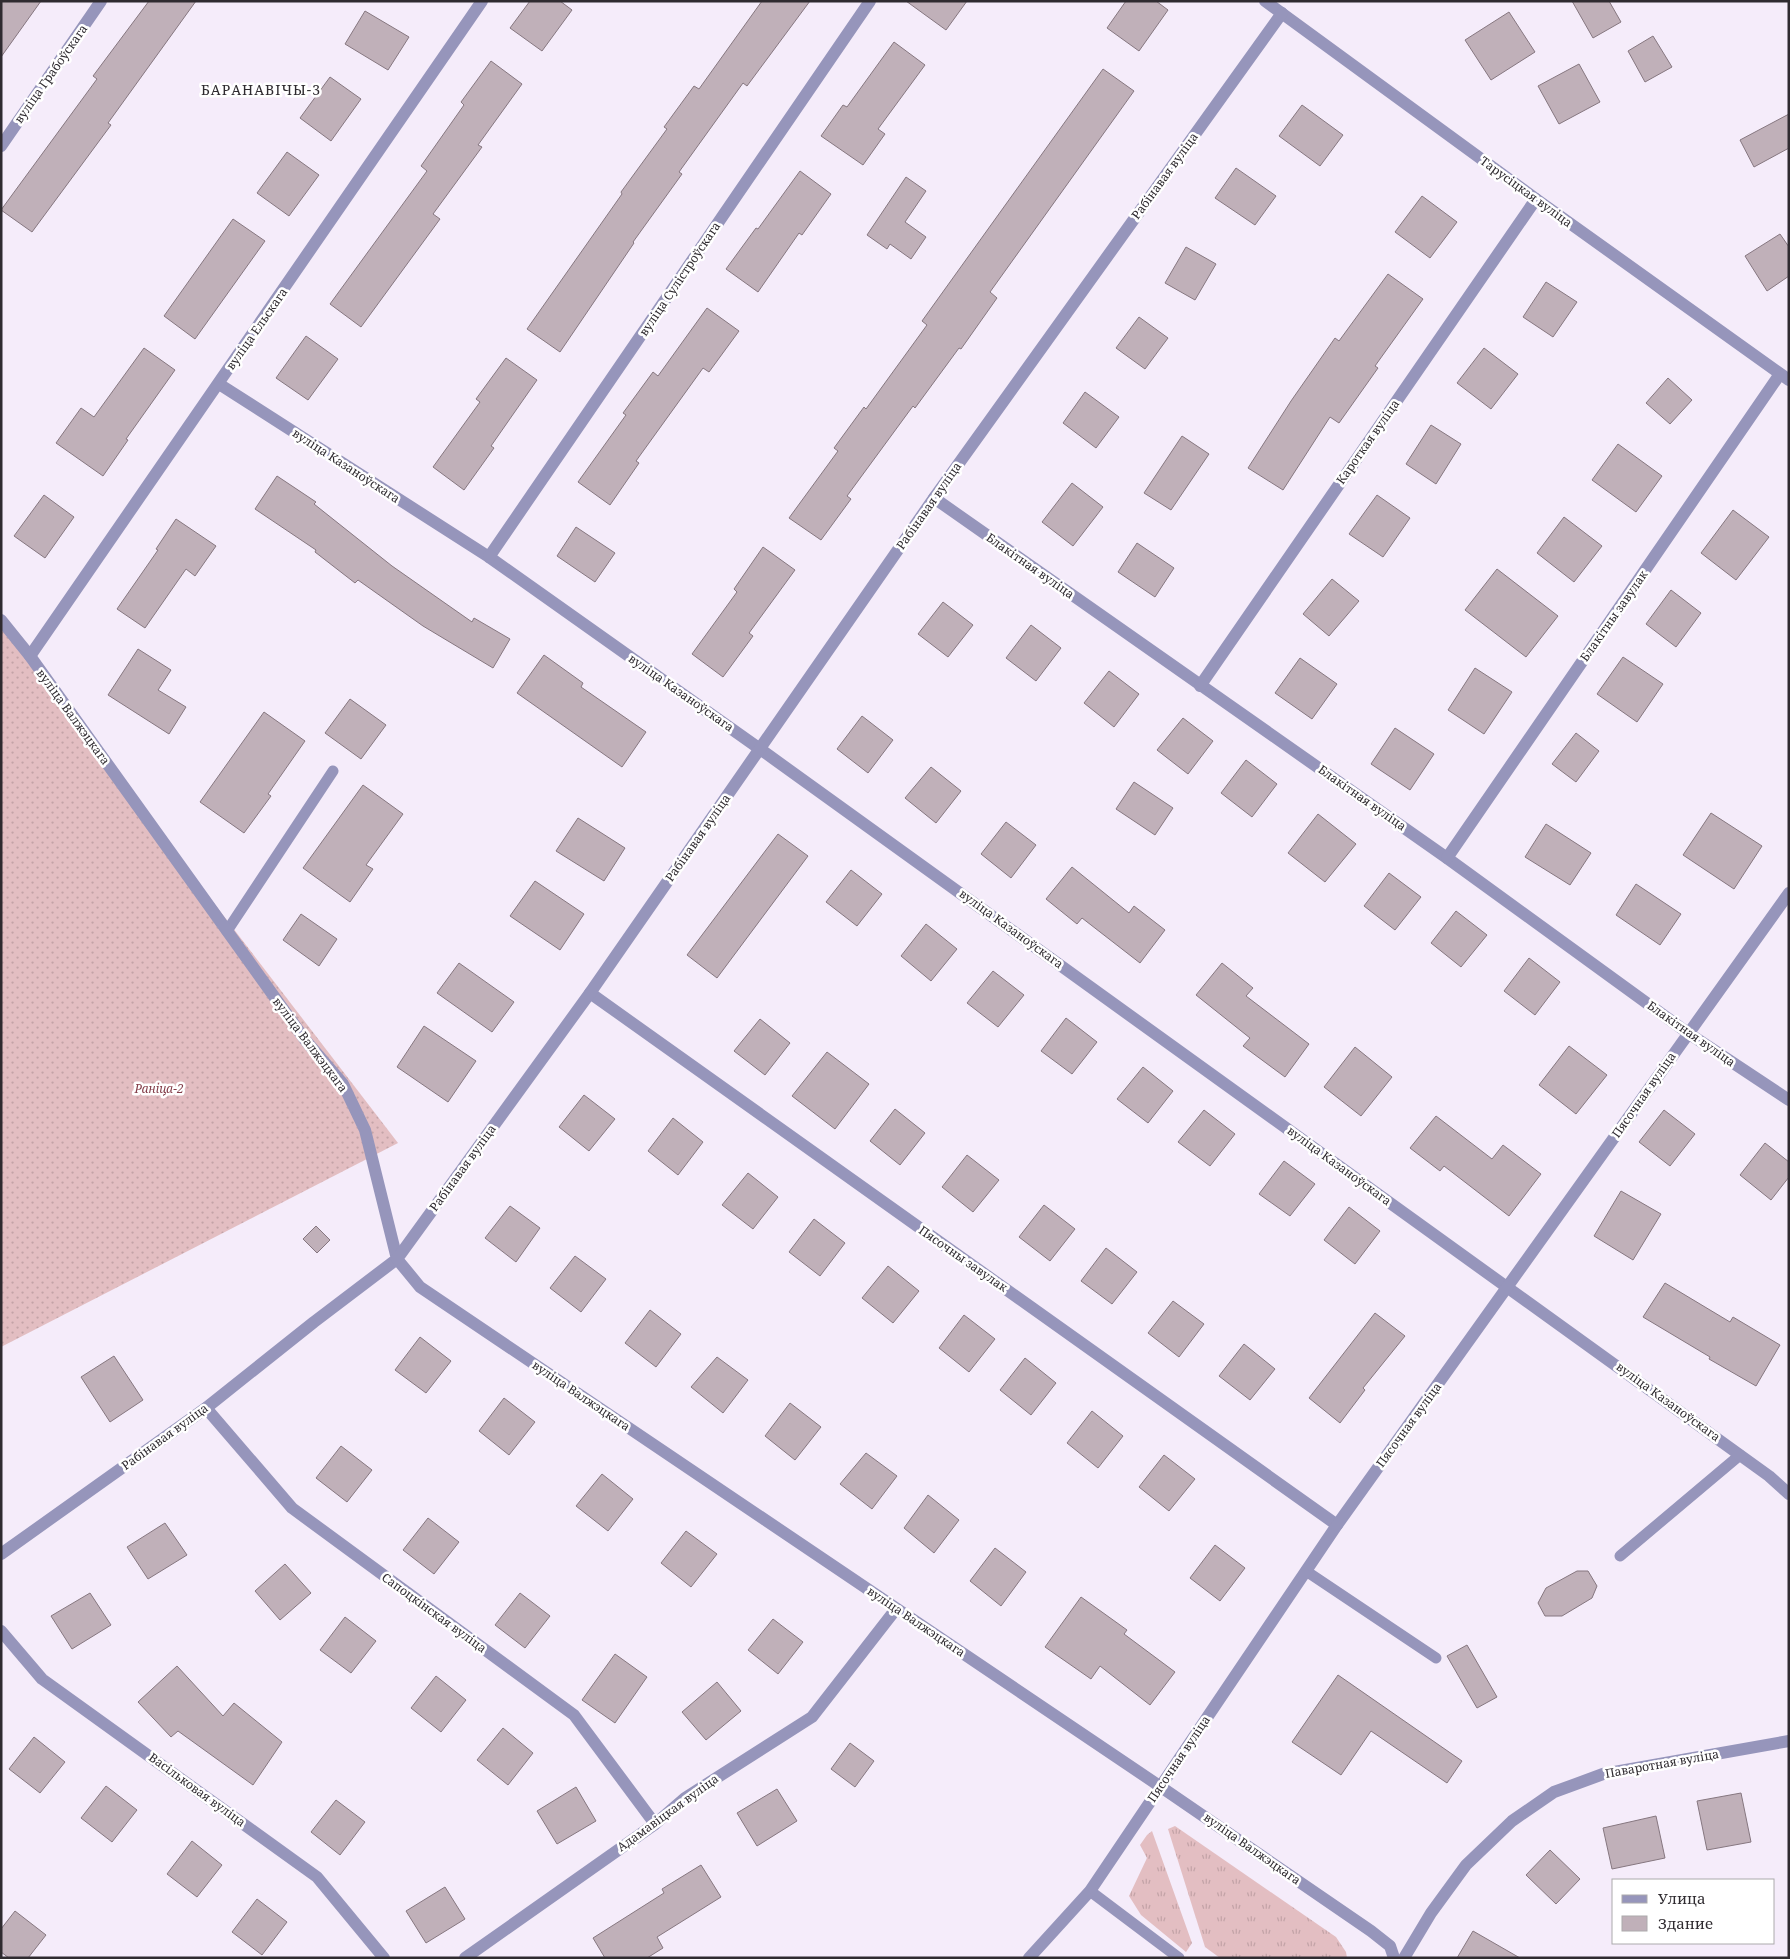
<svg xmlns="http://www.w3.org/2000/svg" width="1790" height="1959" viewBox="0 0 1790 1959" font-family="'Noto Serif',serif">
<defs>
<pattern id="grass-tufts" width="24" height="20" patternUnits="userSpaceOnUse" patternTransform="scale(1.25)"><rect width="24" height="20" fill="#e3bec2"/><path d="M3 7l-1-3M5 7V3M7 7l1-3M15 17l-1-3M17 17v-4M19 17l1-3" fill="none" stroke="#c3a3a7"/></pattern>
<pattern id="garden-dots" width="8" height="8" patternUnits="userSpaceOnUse" patternTransform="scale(1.25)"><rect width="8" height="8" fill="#e3bec2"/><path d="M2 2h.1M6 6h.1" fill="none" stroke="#c3a3a7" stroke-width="1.8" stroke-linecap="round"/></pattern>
</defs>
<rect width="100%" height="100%" fill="#f5ecfa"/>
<g fill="url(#grass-tufts)">
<path d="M 1175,1826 L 1336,1937 L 1346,1952 L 1347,1958 L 1220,1958 L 1205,1947 L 1168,1829 Z"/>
<path d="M 1152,1831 L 1192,1943 L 1186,1952 L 1141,1915 L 1129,1896 L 1147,1858 L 1140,1845 L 1147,1835 Z"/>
</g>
<path fill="url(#garden-dots)" d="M 1,626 L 398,1143 L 1,1347 Z"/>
<g fill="#c0b0b9" stroke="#867780">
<path d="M 1,1 L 41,1 L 1,57 Z"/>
<path d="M 149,1 L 196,1 L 108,123 L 111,125 L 32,232 L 1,210 L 97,79 L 93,76 Z"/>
<path d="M 530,1 L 560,1 L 572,10 L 542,51 L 510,28 Z"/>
<path d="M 762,1 L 810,1 L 747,86 L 743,83 L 679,172 L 682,174 L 633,242 L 634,243 L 560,352 L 527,329 L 622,194 L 621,192 L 667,129 L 664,127 L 694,86 L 699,89 Z"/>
<path d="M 906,1 L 967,1 L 946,30 Z"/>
<path d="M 1126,1 L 1156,1 L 1168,10 L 1139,51 L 1107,28 Z"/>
<path d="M 1572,1 L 1609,1 L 1621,22 L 1593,38 Z"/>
<path d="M 365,11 L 409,37 L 388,70 L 345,44 Z"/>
<path d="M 1509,12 L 1535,52 L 1491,80 L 1465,40 Z"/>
<path d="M 1653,36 L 1672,67 L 1645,82 L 1628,51 Z"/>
<path d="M 894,42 L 925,65 L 878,129 L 885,134 L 863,165 L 821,136 L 843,105 L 847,107 Z"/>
<path d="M 491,61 L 522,84 L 478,145 L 482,147 L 433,214 L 440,219 L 361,327 L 330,304 L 427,171 L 421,166 L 464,105 L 461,102 Z"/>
<path d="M 1579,64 L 1600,102 L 1559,124 L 1538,86 Z"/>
<path d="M 1103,69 L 1134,91 L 990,292 L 997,298 L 961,349 L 959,348 L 915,408 L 913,406 L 847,496 L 851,499 L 821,540 L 789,518 L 838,451 L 834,448 L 864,407 L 866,409 L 927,325 L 922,321 Z"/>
<path d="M 330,77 L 361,99 L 331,141 L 300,118 Z"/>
<path d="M 1302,105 L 1343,135 L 1320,166 L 1279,136 Z"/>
<path d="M 1789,114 L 1789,148 L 1754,167 L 1740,140 Z"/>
<path d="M 287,152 L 319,175 L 289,216 L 257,193 Z"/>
<path d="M 1236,168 L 1276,196 L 1255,225 L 1215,198 Z"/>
<path d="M 800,171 L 831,194 L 802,235 L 799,233 L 758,292 L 726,269 L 756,228 L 758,229 Z"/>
<path d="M 906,177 L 926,191 L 905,222 L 926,237 L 911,259 L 890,244 L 887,249 L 867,235 Z"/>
<path d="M 1422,196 L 1457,222 L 1430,258 L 1395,232 Z"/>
<path d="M 233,219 L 265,241 L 195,339 L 164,316 Z"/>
<path d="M 1780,234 L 1789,247 L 1789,276 L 1767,291 L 1745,256 Z"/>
<path d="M 1186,247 L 1216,264 L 1195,300 L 1165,283 Z"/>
<path d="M 1388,274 L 1423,299 L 1375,366 L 1378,368 L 1339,423 L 1330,417 L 1283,490 L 1248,468 L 1291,401 L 1335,338 L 1339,341 Z"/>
<path d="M 1546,282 L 1577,302 L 1553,337 L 1523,317 Z"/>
<path d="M 707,308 L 739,331 L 709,372 L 703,368 L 636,461 L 639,463 L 610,505 L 578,482 L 626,415 L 623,413 L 653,372 L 658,376 Z"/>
<path d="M 1139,317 L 1168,338 L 1145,369 L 1116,348 Z"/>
<path d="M 306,336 L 338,359 L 308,400 L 276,378 Z"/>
<path d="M 144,348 L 175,370 L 126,439 L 128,440 L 103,476 L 56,443 L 81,408 L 94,417 Z"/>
<path d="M 1484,348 L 1518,374 L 1491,409 L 1457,383 Z"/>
<path d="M 506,358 L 537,380 L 491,446 L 494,448 L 464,490 L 433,467 L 480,402 L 476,399 Z"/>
<path d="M 1668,378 L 1692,400 L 1670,424 L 1646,403 Z"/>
<path d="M 1085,392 L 1119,417 L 1096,448 L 1063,423 Z"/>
<path d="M 1431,425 L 1461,444 L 1436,484 L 1406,464 Z"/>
<path d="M 1182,436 L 1209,454 L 1171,510 L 1144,493 Z"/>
<path d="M 1618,444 L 1662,476 L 1636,512 L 1592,480 Z"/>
<path d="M 277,476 L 316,502 L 314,504 L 392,566 L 472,622 L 474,618 L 510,639 L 493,668 L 423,626 L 358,580 L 355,583 L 315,552 L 316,550 L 255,509 Z"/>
<path d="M 1072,483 L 1103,507 L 1073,546 L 1042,522 Z"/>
<path d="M 44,495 L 74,517 L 45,558 L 14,536 Z"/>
<path d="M 1377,495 L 1410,518 L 1383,557 L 1349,534 Z"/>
<path d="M 1733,510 L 1769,537 L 1736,580 L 1701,553 Z"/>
<path d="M 1564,517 L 1602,546 L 1574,582 L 1537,553 Z"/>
<path d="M 176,519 L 216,546 L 195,576 L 186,569 L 145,628 L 117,609 L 158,550 L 156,549 Z"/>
<path d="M 576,527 L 615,553 L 595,582 L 557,556 Z"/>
<path d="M 1137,543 L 1174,568 L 1155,597 L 1118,572 Z"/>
<path d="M 763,547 L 795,570 L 749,633 L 753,636 L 723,677 L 692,654 L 737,592 L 734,589 Z"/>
<path d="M 1497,569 L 1558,616 L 1526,657 L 1465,610 Z"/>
<path d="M 1332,579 L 1359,601 L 1329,636 L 1303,614 Z"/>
<path d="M 1671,590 L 1701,613 L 1676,647 L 1646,624 Z"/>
<path d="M 943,602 L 973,625 L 948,657 L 918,634 Z"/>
<path d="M 1031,625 L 1061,648 L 1036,681 L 1006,658 Z"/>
<path d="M 138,649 L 171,670 L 158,690 L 186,707 L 169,734 L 108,695 Z"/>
<path d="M 544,655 L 583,683 L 581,687 L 646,732 L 622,767 L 517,693 Z"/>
<path d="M 1623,657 L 1663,684 L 1637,722 L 1597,694 Z"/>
<path d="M 1300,658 L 1337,684 L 1312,719 L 1275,693 Z"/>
<path d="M 1475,668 L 1512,692 L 1484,734 L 1448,710 Z"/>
<path d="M 1109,671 L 1139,694 L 1114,727 L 1084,703 Z"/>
<path d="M 350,699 L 386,725 L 361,759 L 325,733 Z"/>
<path d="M 264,712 L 305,741 L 268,794 L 271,796 L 244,833 L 200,802 Z"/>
<path d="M 862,716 L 893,740 L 868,773 L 837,749 Z"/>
<path d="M 1183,718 L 1213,741 L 1188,774 L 1157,750 Z"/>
<path d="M 1395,728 L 1434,754 L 1410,790 L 1371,764 Z"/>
<path d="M 1576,733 L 1599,751 L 1576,782 L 1552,764 Z"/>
<path d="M 1246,760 L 1277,784 L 1252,817 L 1221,793 Z"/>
<path d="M 931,767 L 961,791 L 936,823 L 905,798 Z"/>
<path d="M 1134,782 L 1173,808 L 1155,835 L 1116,809 Z"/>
<path d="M 363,785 L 403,814 L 366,865 L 373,869 L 350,902 L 303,868 Z"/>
<path d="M 1711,813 L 1762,846 L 1734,889 L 1683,855 Z"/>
<path d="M 1318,814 L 1356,844 L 1325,882 L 1288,853 Z"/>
<path d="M 578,818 L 625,848 L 604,881 L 556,851 Z"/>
<path d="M 1006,822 L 1036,845 L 1011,878 L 981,854 Z"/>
<path d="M 1546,824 L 1591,853 L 1570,885 L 1525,857 Z"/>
<path d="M 778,834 L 808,856 L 717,978 L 687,955 Z"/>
<path d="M 1072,867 L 1129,913 L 1134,906 L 1165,930 L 1140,963 L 1082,918 L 1077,924 L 1046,899 Z"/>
<path d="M 851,870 L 882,894 L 857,926 L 826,902 Z"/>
<path d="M 1389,873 L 1421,897 L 1395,930 L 1364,906 Z"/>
<path d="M 535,881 L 584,914 L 560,950 L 510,916 Z"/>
<path d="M 1636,884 L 1681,914 L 1660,945 L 1616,915 Z"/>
<path d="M 1456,911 L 1487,935 L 1461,967 L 1431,943 Z"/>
<path d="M 301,914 L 337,939 L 319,966 L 283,940 Z"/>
<path d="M 926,924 L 957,949 L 931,981 L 901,956 Z"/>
<path d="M 1529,958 L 1560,982 L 1535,1015 L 1504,991 Z"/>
<path d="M 459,963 L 514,1002 L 492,1032 L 437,993 Z"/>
<path d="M 1222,963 L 1253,988 L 1246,996 L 1309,1044 L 1285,1077 L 1243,1046 L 1250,1038 L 1196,995 Z"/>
<path d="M 993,971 L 1024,995 L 998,1027 L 967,1003 Z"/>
<path d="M 1066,1018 L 1097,1042 L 1072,1074 L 1041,1051 Z"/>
<path d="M 760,1019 L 790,1043 L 765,1075 L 734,1051 Z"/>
<path d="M 424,1026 L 476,1061 L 448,1102 L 397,1067 Z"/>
<path d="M 1569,1046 L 1607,1075 L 1576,1114 L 1539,1085 Z"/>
<path d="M 1355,1047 L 1392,1077 L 1361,1116 L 1324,1087 Z"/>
<path d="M 827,1052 L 869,1084 L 835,1129 L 792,1096 Z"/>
<path d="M 1143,1067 L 1173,1091 L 1148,1123 L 1117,1099 Z"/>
<path d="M 584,1095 L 615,1119 L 589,1151 L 559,1127 Z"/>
<path d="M 895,1109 L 925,1133 L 900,1165 L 870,1141 Z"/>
<path d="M 1204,1110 L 1235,1134 L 1210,1166 L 1178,1142 Z"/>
<path d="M 1664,1110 L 1695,1134 L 1670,1166 L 1639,1142 Z"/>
<path d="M 1436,1116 L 1492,1159 L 1503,1145 L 1541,1174 L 1509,1216 L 1444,1166 L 1440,1171 L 1410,1148 Z"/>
<path d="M 673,1118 L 703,1142 L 678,1175 L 648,1151 Z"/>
<path d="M 1765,1143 L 1789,1162 L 1789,1177 L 1771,1200 L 1740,1175 Z"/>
<path d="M 967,1155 L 999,1180 L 973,1212 L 942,1187 Z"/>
<path d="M 1284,1161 L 1315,1184 L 1290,1216 L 1259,1194 Z"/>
<path d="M 748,1173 L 778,1197 L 753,1229 L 722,1205 Z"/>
<path d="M 1621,1191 L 1661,1214 L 1633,1260 L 1594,1236 Z"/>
<path d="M 1044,1205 L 1075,1229 L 1050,1261 L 1019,1237 Z"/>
<path d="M 510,1206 L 540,1228 L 516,1262 L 485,1238 Z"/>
<path d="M 1349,1207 L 1380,1231 L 1355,1264 L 1324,1240 Z"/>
<path d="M 814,1219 L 845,1243 L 820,1276 L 789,1252 Z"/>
<path d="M 316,1226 L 330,1240 L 317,1253 L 303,1239 Z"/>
<path d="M 1106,1248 L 1137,1272 L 1112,1304 L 1081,1281 Z"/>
<path d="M 575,1256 L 606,1279 L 581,1312 L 550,1288 Z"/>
<path d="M 888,1266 L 919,1291 L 893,1323 L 862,1298 Z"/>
<path d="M 1665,1283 L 1730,1322 L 1733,1317 L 1780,1345 L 1756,1386 L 1709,1359 L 1710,1357 L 1643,1317 Z"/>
<path d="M 1173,1301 L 1204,1324 L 1179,1357 L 1148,1333 Z"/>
<path d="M 650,1310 L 681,1334 L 656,1367 L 625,1343 Z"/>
<path d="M 1375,1313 L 1405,1336 L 1363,1388 L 1365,1390 L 1340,1423 L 1309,1398 Z"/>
<path d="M 964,1315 L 995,1339 L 969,1372 L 939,1348 Z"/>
<path d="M 420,1337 L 451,1361 L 426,1393 L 395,1370 Z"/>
<path d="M 1244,1344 L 1275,1369 L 1250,1400 L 1219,1376 Z"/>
<path d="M 114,1356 L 143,1400 L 110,1422 L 81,1377 Z"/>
<path d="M 717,1357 L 748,1380 L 723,1413 L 691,1387 Z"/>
<path d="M 1025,1358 L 1056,1383 L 1031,1415 L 1000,1390 Z"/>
<path d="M 504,1398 L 535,1422 L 509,1455 L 479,1431 Z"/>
<path d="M 790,1403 L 821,1427 L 795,1460 L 765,1436 Z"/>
<path d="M 1092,1411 L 1123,1436 L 1098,1468 L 1067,1443 Z"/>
<path d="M 341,1446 L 372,1470 L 347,1502 L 316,1478 Z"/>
<path d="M 866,1453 L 897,1476 L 872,1509 L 840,1484 Z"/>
<path d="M 1164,1455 L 1195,1479 L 1169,1511 L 1139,1487 Z"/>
<path d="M 602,1474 L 633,1499 L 608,1531 L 576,1506 Z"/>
<path d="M 928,1495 L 959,1520 L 934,1553 L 904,1528 Z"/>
<path d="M 428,1518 L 459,1542 L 434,1574 L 403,1550 Z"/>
<path d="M 165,1523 L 187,1555 L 148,1579 L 127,1547 Z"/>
<path d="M 686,1531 L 717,1554 L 691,1587 L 661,1563 Z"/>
<path d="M 1215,1545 L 1245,1568 L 1220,1601 L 1190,1578 Z"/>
<path d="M 995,1548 L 1026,1572 L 1001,1606 L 970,1581 Z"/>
<path d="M 285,1564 L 311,1593 L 280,1620 L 255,1591 Z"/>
<path d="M 1577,1571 L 1588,1571 L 1597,1586 L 1592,1598 L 1562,1616 L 1545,1616 L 1538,1603 L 1546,1588 Z"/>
<path d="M 90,1593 L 111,1625 L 72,1649 L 51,1616 Z"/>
<path d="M 520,1593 L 550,1616 L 525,1648 L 495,1625 Z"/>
<path d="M 1081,1597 L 1127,1630 L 1124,1634 L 1175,1672 L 1150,1705 L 1100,1666 L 1091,1679 L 1045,1647 Z"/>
<path d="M 345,1617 L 376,1641 L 351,1673 L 320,1650 Z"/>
<path d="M 773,1619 L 803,1642 L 778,1674 L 748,1650 Z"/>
<path d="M 1467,1645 L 1497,1697 L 1477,1708 L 1447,1656 Z"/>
<path d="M 615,1654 L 647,1677 L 615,1723 L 582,1700 Z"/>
<path d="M 177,1666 L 223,1716 L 234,1703 L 282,1742 L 253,1785 L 178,1731 L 171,1737 L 138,1702 Z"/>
<path d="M 1338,1675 L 1462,1761 L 1447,1783 L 1371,1731 L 1341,1775 L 1292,1742 Z"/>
<path d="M 436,1676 L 466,1700 L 441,1732 L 411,1708 Z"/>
<path d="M 717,1682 L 741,1711 L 706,1740 L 682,1712 Z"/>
<path d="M 503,1728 L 533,1753 L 508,1785 L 477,1760 Z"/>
<path d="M 34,1737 L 65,1762 L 40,1793 L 9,1769 Z"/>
<path d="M 850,1743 L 874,1761 L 855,1787 L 831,1769 Z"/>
<path d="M 106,1786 L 137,1810 L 112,1842 L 81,1818 Z"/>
<path d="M 576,1787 L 596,1821 L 557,1844 L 537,1811 Z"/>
<path d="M 777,1789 L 797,1821 L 757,1846 L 737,1813 Z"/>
<path d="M 1741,1793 L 1751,1842 L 1707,1850 L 1697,1801 Z"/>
<path d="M 336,1800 L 365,1822 L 340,1855 L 311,1832 Z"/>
<path d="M 1656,1816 L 1665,1858 L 1612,1869 L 1603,1828 Z"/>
<path d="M 192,1841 L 222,1865 L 197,1897 L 167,1874 Z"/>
<path d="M 1550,1850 L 1580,1879 L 1556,1904 L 1526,1875 Z"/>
<path d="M 701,1865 L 721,1897 L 657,1937 L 663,1948 L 647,1958 L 605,1958 L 593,1938 L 664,1893 L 662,1889 Z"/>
<path d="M 445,1887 L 465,1919 L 426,1943 L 406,1911 Z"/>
<path d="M 257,1899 L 287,1922 L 262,1955 L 232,1932 Z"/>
<path d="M 15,1911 L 46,1935 L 28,1958 L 9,1958 L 1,1952 L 1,1929 Z"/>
<path d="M 1473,1931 L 1520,1958 L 1457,1958 Z"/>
</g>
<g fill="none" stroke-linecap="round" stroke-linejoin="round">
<g stroke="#9695bb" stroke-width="11">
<path d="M 227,931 L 333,771"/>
<path d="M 1620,1556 L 1740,1455"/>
<path d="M 1306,1571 L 1436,1658"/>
<path d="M 1090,1891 L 1179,1958"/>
</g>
<g stroke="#9695bb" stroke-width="12">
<path d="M 1,146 L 101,1"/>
<path d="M 219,384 L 489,557 L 760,749 L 1769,1476 L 1789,1494"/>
<path d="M 934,498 L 1447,858 L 1688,1033 L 1789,1100"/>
<path d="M 489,557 L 870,1"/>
<path d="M 1,620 L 30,656 L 306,1041 L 343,1084 L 365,1130 L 397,1259 L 314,1322 L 206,1408 L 1,1554"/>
<path d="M 30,656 L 482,1"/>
<path d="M 1200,686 L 1536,199"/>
<path d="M 1447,858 L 1780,374"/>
<path d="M 590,993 L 1337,1525"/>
<path d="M 206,1408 L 292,1508 L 574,1715 L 655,1824"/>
<path d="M 1,1631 L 42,1679 L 317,1877 L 384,1958"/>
<path d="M 465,1958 L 655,1824 L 685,1798 L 812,1717 L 896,1609"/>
<path d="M 1029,1958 L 1090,1891 L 1337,1525 L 1789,893"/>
<path d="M 1404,1958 L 1431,1913 L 1466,1865 L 1512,1821 L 1554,1792 L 1603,1774 L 1789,1741"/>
</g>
<g stroke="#9695bb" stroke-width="12">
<path d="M 1265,1 L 1536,199 L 1789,380"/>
<path d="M 1282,13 L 934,498 L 590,993 L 397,1259 L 420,1287 L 1161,1787 L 1371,1931 L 1390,1946 L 1394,1958"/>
</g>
</g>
<g text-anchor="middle" stroke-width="5" stroke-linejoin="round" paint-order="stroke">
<g font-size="12" fill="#2f2b30" stroke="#fff">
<text transform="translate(51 74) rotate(-55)" y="4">вуліца Грабоўскага</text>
<text transform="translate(1165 176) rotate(-54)" y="4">Рабінавая вуліца</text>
<text transform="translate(1526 192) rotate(36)" y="4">Тарусіцкая вуліца</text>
<text transform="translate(680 279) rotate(-56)" y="4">вуліца Сулістроўскага</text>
<text transform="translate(257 329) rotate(-55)" y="4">вуліца Ельскага</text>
<text transform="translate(1368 442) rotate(-55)" y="4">Кароткая вуліца</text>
<text transform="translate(346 466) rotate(33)" y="4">вуліца Казаноўскага</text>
<text transform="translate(929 506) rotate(-55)" y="4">Рабінавая вуліца</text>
<text transform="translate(1030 566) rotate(35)" y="4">Блакітная вуліца</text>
<text transform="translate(1614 616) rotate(-55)" y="4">Блакітны завулак</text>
<text transform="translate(681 693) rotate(35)" y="4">вуліца Казаноўскага</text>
<text transform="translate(73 717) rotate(54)" y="4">вуліца Валжэцкага</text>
<text transform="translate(1362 798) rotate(35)" y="4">Блакітная вуліца</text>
<text transform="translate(698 838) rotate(-55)" y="4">Рабінавая вуліца</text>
<text transform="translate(1011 929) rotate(36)" y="4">вуліца Казаноўскага</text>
<text transform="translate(1691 1034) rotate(35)" y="4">Блакітная вуліца</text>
<text transform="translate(310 1045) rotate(53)" y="4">вуліца Валжэцкага</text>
<text transform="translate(1644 1095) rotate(-55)" y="4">Пясочная вуліца</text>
<text transform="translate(1339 1166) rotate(36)" y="4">вуліца Казаноўскага</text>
<text transform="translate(463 1168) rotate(-54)" y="4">Рабінавая вуліца</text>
<text transform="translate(963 1259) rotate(35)" y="4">Пясочны завулак</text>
<text transform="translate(581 1396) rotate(34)" y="4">вуліца Валжэцкага</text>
<text transform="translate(1668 1402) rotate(36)" y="4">вуліца Казаноўскага</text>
<text transform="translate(1409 1425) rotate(-54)" y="4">Пясочная вуліца</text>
<text transform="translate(165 1437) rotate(-36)" y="4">Рабінавая вуліца</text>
<text transform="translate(434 1613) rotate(36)" y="4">Сапоцкінская вуліца</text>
<text transform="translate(916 1622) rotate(34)" y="4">вуліца Валжэцкага</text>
<text transform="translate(1179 1759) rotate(-56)" y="4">Пясочная вуліца</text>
<text transform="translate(1662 1764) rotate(-10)" y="4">Паваротная вуліца</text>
<text transform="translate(197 1790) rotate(36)" y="4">Васільковая вуліца</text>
<text transform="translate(668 1813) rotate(-36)" y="4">Адамавіцкая вуліца</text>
<text transform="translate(1252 1849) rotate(35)" y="4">вуліца Валжэцкага</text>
</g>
<g font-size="12" font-style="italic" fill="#833d49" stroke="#fff">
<text x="159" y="1093">Раніца-2</text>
</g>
<g font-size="14" letter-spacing="1" fill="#2f2b30" stroke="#fff">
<text x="261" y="95">БАРАНАВІЧЫ-3</text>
</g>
</g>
<rect width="1790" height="1959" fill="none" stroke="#2f2b30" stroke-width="5"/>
<rect x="1612" y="1879" width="162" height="65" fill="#ffffff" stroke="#acaaac"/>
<rect x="1622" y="1895" width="25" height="8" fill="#9695bb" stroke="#acaaac"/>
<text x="1658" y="1904" font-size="15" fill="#2f2b30">Улица</text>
<rect x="1622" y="1916" width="25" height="15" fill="#c0b0b9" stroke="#acaaac"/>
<text x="1658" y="1929" font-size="15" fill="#2f2b30">Здание</text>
</svg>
